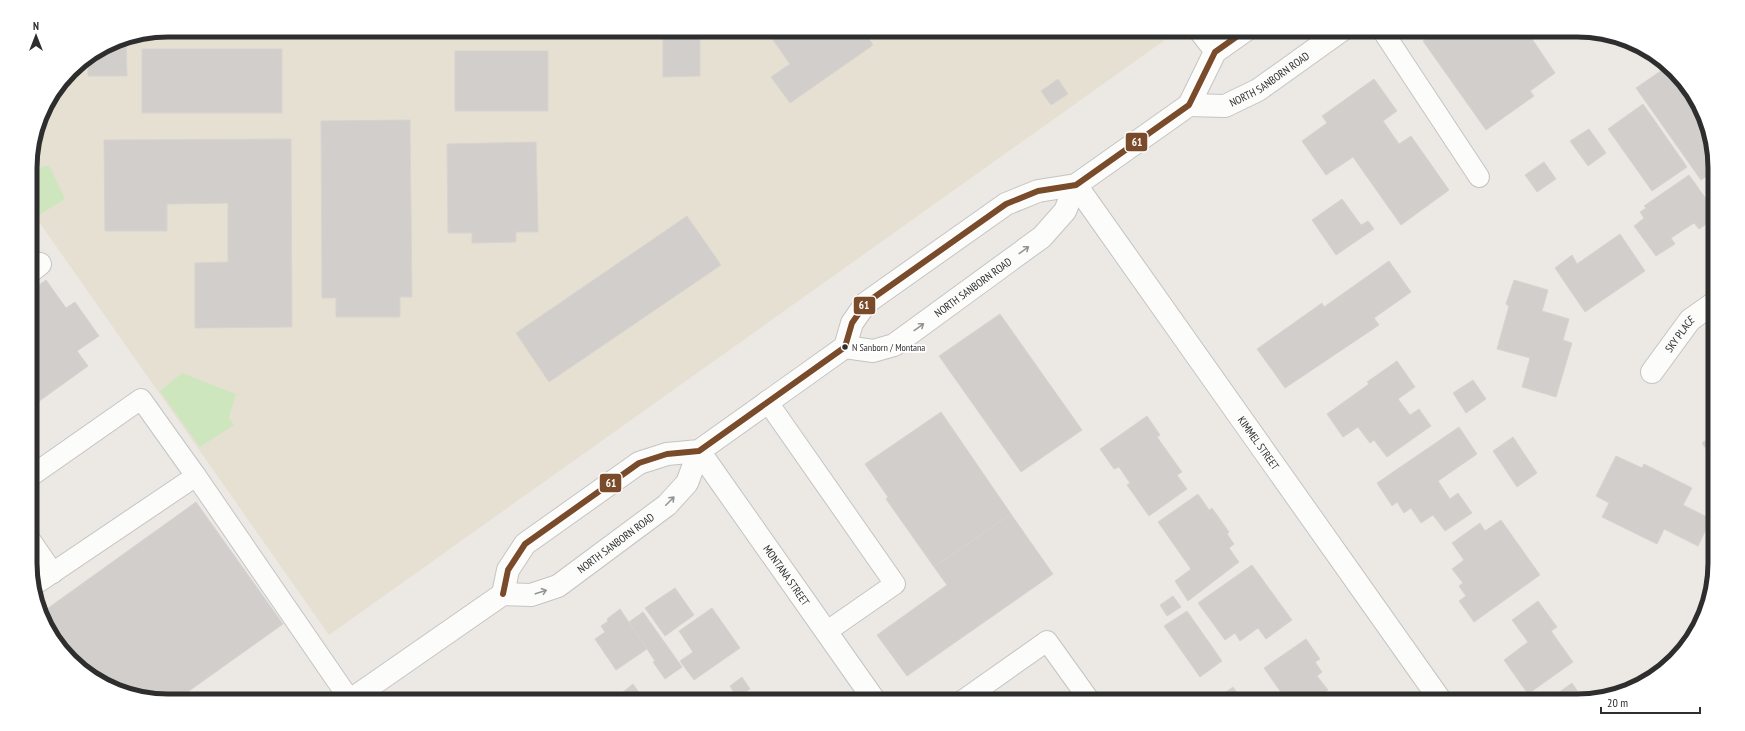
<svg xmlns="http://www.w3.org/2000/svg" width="1745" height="731" viewBox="0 0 1745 731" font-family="'PT Sans Narrow',sans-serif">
<rect width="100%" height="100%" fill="#ece8e4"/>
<path fill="#e6e0d3" d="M 168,30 L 1179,30 L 329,635 L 30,209 L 30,159 L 44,107 L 77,65 L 116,40 Z"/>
<g fill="#cee6be">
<path d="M 49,165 L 65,199 L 37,216 L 30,205 L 30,171 Z"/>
<path d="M 182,373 L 236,394 L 229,418 L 234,425 L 200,447 L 160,391 Z"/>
</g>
<g fill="#d1cecb" stroke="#d7d4d0">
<path d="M 168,30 L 280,30 L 280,36 L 144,36 Z"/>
<path d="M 456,30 L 549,30 L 549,34 L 456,35 Z"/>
<path d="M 663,30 L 700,30 L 700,76 L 663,77 Z"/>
<path d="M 766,30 L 836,30 L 838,34 L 844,30 L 863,30 L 873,45 L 790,103 L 771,77 L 790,64 Z"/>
<path d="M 1439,30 L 1526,30 L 1555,73 L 1530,91 L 1534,96 L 1486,130 L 1423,41 Z"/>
<path d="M 126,38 L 127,76 L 88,76 L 88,58 L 116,40 Z"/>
<rect x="142" y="49" width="140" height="64"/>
<rect x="455" y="51" width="93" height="60"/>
<path d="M 1665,68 L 1686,84 L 1714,151 L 1714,177 L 1711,173 L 1701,180 L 1636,88 Z"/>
<path d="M 1058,79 L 1068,94 L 1051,105 L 1041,91 Z"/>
<path d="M 1374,79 L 1397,111 L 1383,121 L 1399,144 L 1411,136 L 1449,190 L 1401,225 L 1353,157 L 1326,175 L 1302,141 L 1327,123 L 1322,116 Z"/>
<path d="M 1643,104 L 1687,167 L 1652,191 L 1608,129 Z"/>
<path d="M 410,120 L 412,297 L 400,297 L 400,317 L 336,317 L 336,298 L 322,298 L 321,121 Z"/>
<path d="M 1589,129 L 1606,153 L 1588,166 L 1570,141 Z"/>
<path d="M 291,139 L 292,327 L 195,328 L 195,263 L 228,262 L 228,203 L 167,204 L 167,231 L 105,231 L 104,140 Z"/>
<path d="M 536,142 L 538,232 L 516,232 L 516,242 L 472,243 L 472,233 L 448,233 L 447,144 Z"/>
<path d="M 1544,162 L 1556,179 L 1537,192 L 1525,175 Z"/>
<path d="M 1689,175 L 1714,210 L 1714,219 L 1699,229 L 1694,223 L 1671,238 L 1675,244 L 1656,256 L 1634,226 L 1644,218 L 1640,212 L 1646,208 L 1644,206 Z"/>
<path d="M 1342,199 L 1361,225 L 1368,221 L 1374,229 L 1336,255 L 1312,220 Z"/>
<path d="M 687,216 L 721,265 L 549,382 L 516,333 Z"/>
<path d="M 1620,234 L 1645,271 L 1585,312 L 1555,268 L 1572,255 L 1577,264 Z"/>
<path d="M 1389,261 L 1411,292 L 1374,318 L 1379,325 L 1285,388 L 1257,349 L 1322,303 L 1324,307 Z"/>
<path d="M 46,280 L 66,308 L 75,302 L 99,336 L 77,351 L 88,366 L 31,407 L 31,291 Z"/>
<path d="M 1514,280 L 1548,290 L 1542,311 L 1569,319 L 1563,340 L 1572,343 L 1556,397 L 1522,387 L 1530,358 L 1497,349 L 1509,306 L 1506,304 Z"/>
<path d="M 1000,314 L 1082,430 L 1021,472 L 939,356 Z"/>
<path d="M 1397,361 L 1415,387 L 1398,399 L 1410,415 L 1419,409 L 1431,426 L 1387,457 L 1374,440 L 1370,443 L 1358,427 L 1343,437 L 1327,414 L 1369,384 L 1367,382 Z"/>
<path d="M 1473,380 L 1486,399 L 1466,413 L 1453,393 Z"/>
<path d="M 941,412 L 1011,514 L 934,567 L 886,499 L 888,497 L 865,464 Z"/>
<path d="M 1147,416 L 1160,435 L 1157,437 L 1182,472 L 1177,475 L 1187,489 L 1149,516 L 1127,485 L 1130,483 L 1119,467 L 1114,469 L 1100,449 Z"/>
<path d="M 1459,427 L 1477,454 L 1438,481 L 1450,499 L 1458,493 L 1472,513 L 1445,531 L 1433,515 L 1421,523 L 1411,508 L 1404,513 L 1397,502 L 1392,506 L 1377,483 Z"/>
<path d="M 1715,434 L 1715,462 L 1702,443 Z"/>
<path d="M 1513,437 L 1537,473 L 1517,487 L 1493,451 Z"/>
<path d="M 1616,456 L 1642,468 L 1644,464 L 1692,488 L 1683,505 L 1711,519 L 1698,546 L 1664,529 L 1657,544 L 1602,517 L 1609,503 L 1596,496 Z"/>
<path d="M 1198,494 L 1209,510 L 1212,508 L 1229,532 L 1227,534 L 1234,544 L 1229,548 L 1239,562 L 1188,601 L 1175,581 L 1191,569 L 1158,522 Z"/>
<path d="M 196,502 L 283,624 L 175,701 L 116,691 L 59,647 L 44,611 Z"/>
<path d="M 1011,514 L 1053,574 L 907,676 L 877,635 L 947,585 L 934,567 Z"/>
<path d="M 1501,520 L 1540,575 L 1474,622 L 1459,601 L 1466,596 L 1459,586 L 1463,583 L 1452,569 L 1464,560 L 1452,543 L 1480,523 L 1485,531 Z"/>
<path d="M 1252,565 L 1292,620 L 1266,639 L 1258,628 L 1240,641 L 1235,633 L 1225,640 L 1198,603 Z"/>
<path d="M 675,588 L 694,615 L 665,636 L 645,608 Z"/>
<path d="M 1173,596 L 1181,607 L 1167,616 L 1160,605 Z"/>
<path d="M 1538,601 L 1557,627 L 1551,631 L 1573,662 L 1528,694 L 1504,660 L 1528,642 L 1512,620 Z"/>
<path d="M 712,608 L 740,648 L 694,680 L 680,661 L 693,652 L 679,631 Z"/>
<path d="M 620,609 L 647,649 L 616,670 L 595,639 L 605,632 L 601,626 L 608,621 L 607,619 Z"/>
<path d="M 1187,611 L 1222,661 L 1200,677 L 1164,626 Z"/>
<path d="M 643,612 L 682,667 L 665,679 L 653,662 L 655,661 L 629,622 Z"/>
<path d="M 1306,639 L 1320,659 L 1315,662 L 1322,672 L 1317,676 L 1328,690 L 1313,701 L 1287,701 L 1264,668 Z"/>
<path d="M 742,677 L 750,689 L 737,698 L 730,686 Z"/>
<path d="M 1572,683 L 1584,701 L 1547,701 Z"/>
<path d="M 633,684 L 642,697 L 636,701 L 629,701 L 623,692 Z"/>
<path d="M 1233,687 L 1243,701 L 1213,701 Z"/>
</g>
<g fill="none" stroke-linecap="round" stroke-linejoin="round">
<defs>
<g id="lane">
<path d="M 1198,30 L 1215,52"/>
<path d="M 1382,30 L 1479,177"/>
<path d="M 767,401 L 895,584 L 826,632"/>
<path d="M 31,476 L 141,399 L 196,476"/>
<path d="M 31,541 L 53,573"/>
<path d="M 33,586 L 196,476 L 350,700"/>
<path d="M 962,701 L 1047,641 L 1090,701"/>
</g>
<g id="street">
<path id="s1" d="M 1076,185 L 1441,701"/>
<path d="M 31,271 L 40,264"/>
<path id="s2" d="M 1652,372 L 1690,320 L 1714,303"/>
<path id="s3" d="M 699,451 L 875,701"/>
</g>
<g id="secondary">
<path id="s4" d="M 1189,105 L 1225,106 L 1258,90 L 1342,30"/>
<path id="s5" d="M 845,347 L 873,351 L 894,345 L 1042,237 L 1065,211 L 1076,185"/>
<path d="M 503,594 L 508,570 L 525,544 L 639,463 L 667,454 L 699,451 L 845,347 L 852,323 L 866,303 L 1006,204 L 1038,191 L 1076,185 L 1189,105 L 1215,52 L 1246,30"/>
<path id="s6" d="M 349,701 L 503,594 L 531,595 L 558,586 L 667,505 L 687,483 L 699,451"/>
</g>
</defs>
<use href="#lane" stroke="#c5c4c5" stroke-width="22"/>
<use href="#street" stroke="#c5c4c5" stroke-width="24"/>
<use href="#secondary" stroke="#c5c4c5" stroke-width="24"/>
<use href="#lane" stroke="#fcfcfb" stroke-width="20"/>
<use href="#street" stroke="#fcfcfb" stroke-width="22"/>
<use href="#secondary" stroke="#fcfcfb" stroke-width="22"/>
<defs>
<path id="bus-1" d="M 503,594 L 508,570 L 525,544 L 639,463 L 667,454 L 699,451 L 845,347 L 852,323 L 866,303 L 1006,204 L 1038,191 L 1076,185 L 1189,105 L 1215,52 L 1246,30"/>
</defs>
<use href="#bus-1" stroke="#fff" stroke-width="9"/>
<use href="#bus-1" stroke="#7a4b2a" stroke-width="6"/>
</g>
<defs><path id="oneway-shaft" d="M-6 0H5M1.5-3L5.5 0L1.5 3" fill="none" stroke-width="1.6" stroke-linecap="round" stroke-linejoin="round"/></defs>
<g stroke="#959594">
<use href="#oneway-shaft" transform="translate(1024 250) rotate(-36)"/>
<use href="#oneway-shaft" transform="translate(919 327) rotate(-36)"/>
<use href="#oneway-shaft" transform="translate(670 501) rotate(-45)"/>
<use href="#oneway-shaft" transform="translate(541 592) rotate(-18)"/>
</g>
<circle fill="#2e2e2e" stroke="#fff" stroke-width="1.5" cx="845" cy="347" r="3.5"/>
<g text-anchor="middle" stroke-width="3.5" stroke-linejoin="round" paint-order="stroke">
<g font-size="10" fill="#2e2e2e" stroke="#fff" text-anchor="start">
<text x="852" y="351">N Sanborn / Montana</text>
</g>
<g font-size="11" fill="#2e2e2e" stroke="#fff">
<text dy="4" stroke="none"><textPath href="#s4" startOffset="88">NORTH SANBORN ROAD</textPath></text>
<text dy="4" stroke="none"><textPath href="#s5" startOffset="148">NORTH SANBORN ROAD</textPath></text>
<text dy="4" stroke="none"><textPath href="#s2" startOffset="47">SKY PLACE</textPath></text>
<text dy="4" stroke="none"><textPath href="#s1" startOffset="316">KIMMEL STREET</textPath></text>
<text dy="4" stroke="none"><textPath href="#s6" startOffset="316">NORTH SANBORN ROAD</textPath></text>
<text dy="4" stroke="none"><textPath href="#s3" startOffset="152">MONTANA STREET</textPath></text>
</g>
</g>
<path d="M0 0H1745V731H0ZM168 37H1577A131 131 0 0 1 1708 168V563A131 131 0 0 1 1577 694H168A131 131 0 0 1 37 563V168A131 131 0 0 1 168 37Z" fill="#fff" fill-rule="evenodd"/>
<path fill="none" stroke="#2e2e2e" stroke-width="5" d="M168 37H1577A131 131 0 0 1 1708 168V563A131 131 0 0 1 1577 694H168A131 131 0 0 1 37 563V168A131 131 0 0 1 168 37Z"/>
<g stroke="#fff" stroke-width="1.5">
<rect x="1125" y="132" width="23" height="20" rx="4" fill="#7a4b2a"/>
<rect x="853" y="296" width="23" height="19" rx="4" fill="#7a4b2a"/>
<rect x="599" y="473" width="23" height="20" rx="4" fill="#7a4b2a"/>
</g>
<g font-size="11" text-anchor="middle" font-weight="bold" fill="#fff">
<text x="1137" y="146">61</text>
<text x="864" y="309">61</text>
<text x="611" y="487">61</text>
</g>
<g transform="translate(36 36)" stroke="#ffffff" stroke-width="3" paint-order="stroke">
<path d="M0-3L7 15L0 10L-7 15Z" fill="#2e2e2e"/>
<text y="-6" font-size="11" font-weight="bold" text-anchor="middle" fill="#2e2e2e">N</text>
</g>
<path d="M1601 707v6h99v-6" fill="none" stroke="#2e2e2e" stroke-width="2"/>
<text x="1607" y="707" font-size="12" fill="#2e2e2e" stroke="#ffffff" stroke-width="3" paint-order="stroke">20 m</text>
</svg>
